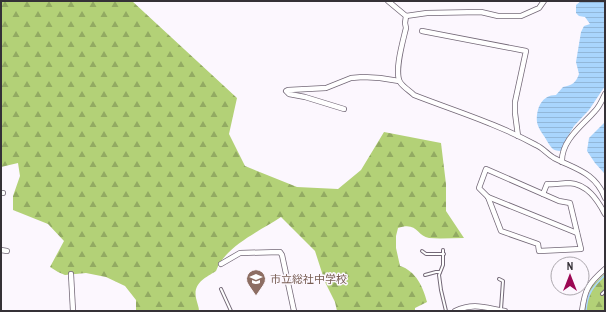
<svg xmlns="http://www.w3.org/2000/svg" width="606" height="312" viewBox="0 0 606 312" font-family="'Archivo Narrow','Noto Sans JP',sans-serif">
<defs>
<pattern id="forest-firs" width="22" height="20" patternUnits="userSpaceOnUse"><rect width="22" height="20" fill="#b3d177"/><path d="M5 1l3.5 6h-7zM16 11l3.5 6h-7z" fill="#92aa62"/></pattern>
<pattern id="water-rules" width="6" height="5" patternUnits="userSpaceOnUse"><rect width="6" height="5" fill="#a9d5fd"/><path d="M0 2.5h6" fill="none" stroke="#92b7d9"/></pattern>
</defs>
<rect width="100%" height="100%" fill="#fcf7fe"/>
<g fill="url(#forest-firs)">
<path d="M 1,1 L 132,1 L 237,98 L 229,134 L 245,166 L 297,187 L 338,189 L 361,170 L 384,132 L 441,143 L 446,184 L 446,211 L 464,238 C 452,238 440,239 429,238 C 417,236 417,221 398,228 L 396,236 L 396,248 L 400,266 C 416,271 423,287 427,302 L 415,308 L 415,311 L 337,311 L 335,302 L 325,282 L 315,251 L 281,217 C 260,231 225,246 216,271 C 205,278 193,283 196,298 C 197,303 199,307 199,311 L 137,311 L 136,310 L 136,300 L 125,286 L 106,277 L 86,273 L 65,275 L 58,272 L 50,267 L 64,241 L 48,224 L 13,210 L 13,196 L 20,176 L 18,163 L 1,167 Z"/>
<path d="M 605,273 L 605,311 L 584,311 L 591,287 Z"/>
</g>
<g fill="url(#water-rules)">
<path d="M 581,1 L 603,1 L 605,3 L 605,86 L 589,110 L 574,126 L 568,136 L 561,151 C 552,151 551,147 547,141 C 544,135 538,129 537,122 C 536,108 542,95 556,95 L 563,87 C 572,85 576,83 579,74 L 576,62 L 581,32 L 584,26 L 590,24 L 585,17 L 579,16 L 576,13 L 576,5 Z"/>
<path d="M 605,122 L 605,174 L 595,163 L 587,151 L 589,138 Z"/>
</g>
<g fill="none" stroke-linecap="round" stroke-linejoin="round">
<path stroke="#a9d5fd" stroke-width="1.5" d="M 586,311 C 587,293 593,287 605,275"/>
<defs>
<g id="lane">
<path d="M 443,250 L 443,265 L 439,275 L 441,290 L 446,311"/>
<path d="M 422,251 L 426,254 L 444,254"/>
<path d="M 425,275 L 436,272 L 440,272"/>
<path d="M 499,279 L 503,281 L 501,309"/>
<path d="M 221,289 L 231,311"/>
<path d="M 602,294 L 605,291"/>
</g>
<g id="street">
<path d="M 388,1 L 406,16 L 405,23 L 406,28 C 403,41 394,71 400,82 C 403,87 410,91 414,95 C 455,111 498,124 536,145 C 543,148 547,154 554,158 C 575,169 595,172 605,198"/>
<path d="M 406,16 L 427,13 L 481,12 L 498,16 L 521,16 L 539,8 L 544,1"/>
<path d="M 422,31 L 526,51 L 515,102 L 515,113 L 518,136"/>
<path d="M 344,109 L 305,97 L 289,94 L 286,91 L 288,90 L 326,88 L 351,78 L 363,77 L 380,78 L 399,81"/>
<path d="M 562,162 C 561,140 583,125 595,111 C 600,106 602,100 605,94"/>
<path d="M 486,169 L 559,201 L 570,203 L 581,249 L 539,251 L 538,244 L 501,231 L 488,197 L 479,188 Z"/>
<path d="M 1,193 L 3,193"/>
<path d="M 543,194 L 547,184 C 554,185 562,183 569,183 C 587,184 597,199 605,214"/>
<path d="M 488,197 L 577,233"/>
<path d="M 1,250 L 7,251"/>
<path d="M 221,264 L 240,253 L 280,252 L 282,255 L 294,311"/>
<path d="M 71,274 L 73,311"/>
<path d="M 455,311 C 474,302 486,308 505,311"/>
<path d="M 582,311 C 585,289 588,284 605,269"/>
</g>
</defs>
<use href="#lane" stroke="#736877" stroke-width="4"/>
<use href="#street" stroke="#736877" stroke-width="6"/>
<use href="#lane" stroke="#fff" stroke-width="2"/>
<use href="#street" stroke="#fff" stroke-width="4.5"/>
</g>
<defs>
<symbol id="school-pin" viewBox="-11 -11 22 30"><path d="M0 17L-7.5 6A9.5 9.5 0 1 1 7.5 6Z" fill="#8d6e63" stroke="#fcf7fe"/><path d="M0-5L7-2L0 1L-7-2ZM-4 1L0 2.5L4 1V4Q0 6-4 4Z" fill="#fff"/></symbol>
</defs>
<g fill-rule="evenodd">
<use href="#school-pin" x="245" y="268" width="22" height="30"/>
</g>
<g text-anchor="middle" stroke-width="3" stroke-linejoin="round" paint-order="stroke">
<g font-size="11" fill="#785e54" stroke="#fcf7fe" text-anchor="start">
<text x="270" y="283">市立総社中学校</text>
</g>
</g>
<rect width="606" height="312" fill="none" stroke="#353137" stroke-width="4"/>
<g transform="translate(570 276)"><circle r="19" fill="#fcf7fe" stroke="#aca8ae"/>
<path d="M0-3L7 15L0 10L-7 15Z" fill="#9c0754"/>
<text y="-6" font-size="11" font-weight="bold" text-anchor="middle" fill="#353137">N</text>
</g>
</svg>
